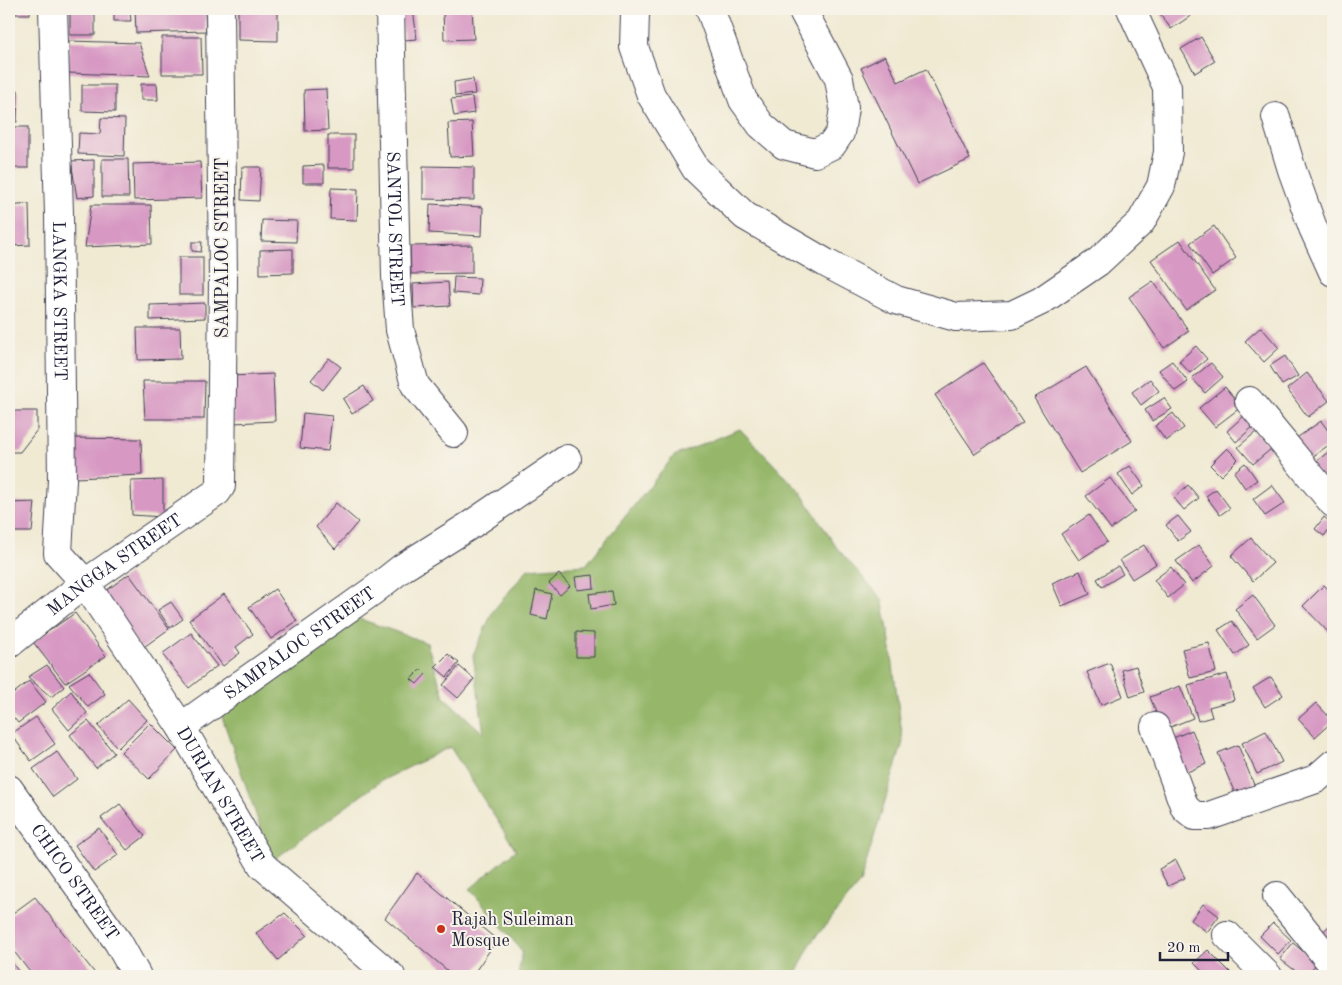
<svg xmlns="http://www.w3.org/2000/svg" width="1342" height="985" viewBox="0 0 1342 985" font-family="'Old Standard TT',serif">
<rect width="100%" height="100%" fill="#f7f3e8"/>
<filter id="ink" filterUnits="userSpaceOnUse"><feTurbulence type="fractalNoise" baseFrequency=".02" numOctaves="2"/><feDisplacementMap in="SourceGraphic" scale="10" xChannelSelector="R" yChannelSelector="G"/><feConvolveMatrix kernelMatrix="1 2 1 2 8 2 1 2 1" color-interpolation-filters="sRGB"/></filter>
<filter id="wash" filterUnits="userSpaceOnUse"><feTurbulence type="fractalNoise" baseFrequency=".0096" numOctaves="4" result="noise"/><feDisplacementMap in="SourceGraphic" scale="20" xChannelSelector="R" yChannelSelector="G"/><feGaussianBlur stdDeviation="1.12" result="paint"/><feColorMatrix in="noise" values="0 0 0 0 0 0 0 0 0 0 0 0 0 0 0 0 0 1.4 0 .05"/><feComposite in="paint" operator="in"/></filter>
<g filter="url(#wash)">
<rect width="100%" height="100%" fill="#f0ead3"/>
<path fill="#96b76a" stroke="#5c6c52" d="M 740,429 L 801,493 L 837,548 L 882,599 L 889,635 L 903,742 L 860,883 L 811,943 L 795,976 L 518,976 L 522,951 L 470,889 L 516,850 L 450,747 L 381,781 L 272,861 L 220,711 L 349,615 L 427,643 L 444,697 L 484,734 L 473,655 L 493,611 L 528,569 L 586,565 L 674,456 Z"/>
<g id="blocks">
<g fill="#d798c3">
<rect x="9" y="9" width="21" height="5"/>
<rect x="70" y="9" width="25" height="26"/>
<path d="M 114,9 L 130,9 L 131,21 L 114,21 Z"/>
<path d="M 135,9 L 205,9 L 206,31 L 136,33 Z"/>
<path d="M 238,9 L 278,9 L 278,41 L 238,40 Z"/>
<path d="M 400,9 L 413,9 L 417,39 L 404,40 Z"/>
<path d="M 443,9 L 472,9 L 474,39 L 444,40 Z"/>
<path d="M 1157,9 L 1188,9 L 1192,15 L 1171,29 Z"/>
<path d="M 162,37 L 201,37 L 202,74 L 162,74 Z"/>
<path d="M 1201,37 L 1215,61 L 1195,73 L 1181,49 Z"/>
<path d="M 69,41 L 139,43 L 150,76 L 68,73 Z"/>
<path d="M 885,56 L 898,82 L 926,69 L 970,159 L 917,184 L 861,68 Z"/>
<path d="M 473,79 L 475,94 L 455,96 L 454,82 Z"/>
<path d="M 141,84 L 157,84 L 158,100 L 141,100 Z"/>
<path d="M 82,85 L 115,85 L 115,112 L 82,111 Z"/>
<path d="M 9,89 L 18,90 L 17,122 L 9,121 Z"/>
<path d="M 326,89 L 328,130 L 305,131 L 304,90 Z"/>
<path d="M 472,97 L 474,113 L 454,116 L 451,99 Z"/>
<path d="M 101,118 L 125,119 L 124,156 L 78,154 L 79,133 L 100,134 Z"/>
<path d="M 472,122 L 474,156 L 450,157 L 448,123 Z"/>
<rect x="9" y="127" width="19" height="41"/>
<rect x="328" y="135" width="26" height="33"/>
<path d="M 102,159 L 128,159 L 129,197 L 102,197 Z"/>
<path d="M 94,160 L 94,196 L 77,198 L 71,161 Z"/>
<path d="M 200,162 L 202,198 L 134,200 L 133,164 Z"/>
<path d="M 324,165 L 324,183 L 303,183 L 303,166 Z"/>
<path d="M 423,166 L 474,167 L 474,200 L 423,199 Z"/>
<path d="M 242,167 L 261,167 L 259,201 L 241,200 Z"/>
<path d="M 9,170 L 14,171 L 13,199 L 9,199 Z"/>
<path d="M 331,188 L 358,189 L 357,220 L 330,219 Z"/>
<path d="M 29,204 L 30,245 L 9,246 L 9,206 Z"/>
<path d="M 430,204 L 483,207 L 482,236 L 429,233 Z"/>
<path d="M 91,205 L 151,205 L 152,244 L 85,247 Z"/>
<path d="M 262,220 L 297,221 L 296,242 L 261,241 Z"/>
<path d="M 1214,226 L 1236,258 L 1212,275 L 1190,243 Z"/>
<path d="M 1180,240 L 1215,290 L 1186,310 L 1151,260 Z"/>
<path d="M 192,242 L 202,242 L 201,252 L 192,251 Z"/>
<path d="M 472,245 L 472,273 L 411,274 L 410,246 Z"/>
<path d="M 293,249 L 293,273 L 260,274 L 260,250 Z"/>
<rect x="179" y="257" width="24" height="38"/>
<path d="M 454,277 L 480,278 L 479,295 L 453,293 Z"/>
<path d="M 1153,281 L 1189,331 L 1164,348 L 1129,297 Z"/>
<path d="M 448,282 L 450,306 L 414,308 L 413,284 Z"/>
<path d="M 205,303 L 205,318 L 150,320 L 150,305 Z"/>
<path d="M 1261,327 L 1279,348 L 1264,362 L 1245,341 Z"/>
<path d="M 137,328 L 180,328 L 181,359 L 138,360 Z"/>
<path d="M 1196,346 L 1207,359 L 1190,373 L 1179,361 Z"/>
<path d="M 1285,356 L 1298,376 L 1282,385 L 1270,366 Z"/>
<path d="M 329,358 L 341,367 L 323,390 L 311,380 Z"/>
<path d="M 1172,361 L 1188,382 L 1175,391 L 1159,370 Z"/>
<path d="M 983,363 L 1023,422 L 975,454 L 935,395 Z"/>
<path d="M 1211,363 L 1223,377 L 1205,393 L 1192,378 Z"/>
<path d="M 1086,367 L 1132,441 L 1080,473 L 1034,398 Z"/>
<path d="M 1307,373 L 1329,401 L 1308,417 L 1287,389 Z"/>
<path d="M 273,374 L 275,421 L 234,423 L 231,376 Z"/>
<path d="M 1150,379 L 1159,391 L 1141,405 L 1132,392 Z"/>
<path d="M 143,381 L 205,381 L 204,419 L 145,419 Z"/>
<path d="M 364,386 L 373,401 L 352,414 L 343,399 Z"/>
<path d="M 1225,387 L 1241,407 L 1215,427 L 1199,408 Z"/>
<path d="M 1164,398 L 1172,409 L 1152,421 L 1145,410 Z"/>
<path d="M 9,411 L 37,411 L 37,430 L 20,452 L 9,452 Z"/>
<path d="M 303,413 L 332,416 L 328,451 L 300,448 Z"/>
<path d="M 1173,413 L 1184,428 L 1166,441 L 1155,426 Z"/>
<path d="M 1246,414 L 1255,425 L 1236,442 L 1227,431 Z"/>
<path d="M 1321,421 L 1333,437 L 1333,442 L 1305,462 L 1291,442 Z"/>
<path d="M 1256,432 L 1271,449 L 1253,464 L 1238,447 Z"/>
<path d="M 71,438 L 141,439 L 142,475 L 75,478 Z"/>
<path d="M 1227,448 L 1238,459 L 1221,476 L 1210,465 Z"/>
<path d="M 1333,448 L 1333,491 L 1312,465 Z"/>
<path d="M 1245,463 L 1257,480 L 1245,488 L 1234,472 Z"/>
<path d="M 1130,466 L 1144,486 L 1132,495 L 1118,474 Z"/>
<path d="M 1110,478 L 1135,511 L 1111,529 L 1086,496 Z"/>
<path d="M 163,480 L 163,517 L 132,515 L 131,481 Z"/>
<path d="M 1188,485 L 1199,498 L 1184,510 L 1174,498 Z"/>
<path d="M 1272,485 L 1285,503 L 1265,516 L 1253,499 Z"/>
<path d="M 1216,489 L 1230,508 L 1220,515 L 1206,496 Z"/>
<path d="M 35,502 L 32,532 L 9,532 L 9,503 Z"/>
<path d="M 336,503 L 358,522 L 335,549 L 316,527 Z"/>
<path d="M 1089,515 L 1107,542 L 1079,560 L 1061,534 Z"/>
<path d="M 1178,516 L 1191,532 L 1178,541 L 1166,525 Z"/>
<path d="M 1324,517 L 1333,524 L 1324,536 L 1315,529 Z"/>
<path d="M 1251,538 L 1273,563 L 1253,581 L 1231,556 Z"/>
<path d="M 1144,545 L 1156,564 L 1132,579 L 1120,560 Z"/>
<path d="M 1199,545 L 1214,566 L 1192,583 L 1176,561 Z"/>
<path d="M 1118,566 L 1123,574 L 1102,587 L 1097,579 Z"/>
<path d="M 1171,567 L 1184,585 L 1168,598 L 1154,580 Z"/>
<path d="M 1080,571 L 1090,594 L 1062,606 L 1052,583 Z"/>
<path d="M 129,574 L 169,629 L 141,649 L 103,593 Z"/>
<path d="M 559,574 L 570,586 L 560,595 L 549,583 Z"/>
<path d="M 593,575 L 594,588 L 577,590 L 575,577 Z"/>
<path d="M 1324,585 L 1333,594 L 1333,637 L 1303,606 Z"/>
<path d="M 275,589 L 297,621 L 271,639 L 249,607 Z"/>
<path d="M 536,590 L 552,594 L 547,619 L 531,615 Z"/>
<path d="M 612,591 L 614,605 L 591,609 L 589,594 Z"/>
<path d="M 224,594 L 253,634 L 236,647 L 240,653 L 223,666 L 189,620 Z"/>
<path d="M 1253,595 L 1275,625 L 1257,638 L 1235,609 Z"/>
<path d="M 171,602 L 183,619 L 170,628 L 158,610 Z"/>
<path d="M 75,613 L 106,656 L 65,683 L 33,642 Z"/>
<path d="M 1232,621 L 1249,645 L 1235,655 L 1218,630 Z"/>
<path d="M 576,632 L 594,633 L 594,657 L 576,657 Z"/>
<path d="M 191,633 L 217,666 L 189,688 L 162,654 Z"/>
<path d="M 1209,643 L 1216,672 L 1190,678 L 1182,649 Z"/>
<path d="M 448,654 L 459,663 L 447,677 L 435,667 Z"/>
<path d="M 1110,663 L 1123,696 L 1101,705 L 1087,672 Z"/>
<path d="M 47,665 L 64,687 L 51,697 L 28,677 Z"/>
<path d="M 459,666 L 474,679 L 458,698 L 443,685 Z"/>
<path d="M 1136,666 L 1144,692 L 1130,697 L 1122,670 Z"/>
<path d="M 421,669 L 426,674 L 417,684 L 411,679 Z"/>
<path d="M 89,672 L 105,694 L 88,707 L 69,684 Z"/>
<path d="M 1227,674 L 1234,700 L 1209,707 L 1212,717 L 1198,721 L 1188,685 Z"/>
<path d="M 1271,677 L 1283,695 L 1265,707 L 1253,688 Z"/>
<path d="M 29,681 L 46,702 L 18,723 L 9,712 L 9,697 Z"/>
<path d="M 1180,686 L 1193,718 L 1163,730 L 1150,697 Z"/>
<path d="M 71,691 L 87,713 L 69,730 L 52,709 Z"/>
<path d="M 128,699 L 147,720 L 118,748 L 98,726 Z"/>
<path d="M 1316,703 L 1333,721 L 1315,737 L 1298,719 Z"/>
<path d="M 36,717 L 55,744 L 31,761 L 11,734 Z"/>
<path d="M 88,721 L 114,753 L 96,768 L 70,735 Z"/>
<path d="M 150,723 L 177,750 L 149,779 L 121,752 Z"/>
<path d="M 1192,730 L 1206,764 L 1178,776 L 1164,742 Z"/>
<path d="M 1266,731 L 1282,762 L 1257,774 L 1242,743 Z"/>
<path d="M 1238,745 L 1256,790 L 1236,796 L 1218,753 Z"/>
<path d="M 57,752 L 77,779 L 53,797 L 33,769 Z"/>
<path d="M 120,804 L 145,836 L 127,850 L 101,818 Z"/>
<path d="M 99,828 L 118,855 L 94,872 L 75,845 Z"/>
<path d="M 1176,860 L 1185,878 L 1168,886 L 1159,869 Z"/>
<path d="M 417,873 L 497,940 L 472,976 L 454,976 L 385,918 Z"/>
<path d="M 35,897 L 97,976 L 33,976 L 9,945 L 9,916 Z"/>
<path d="M 1203,904 L 1219,916 L 1207,932 L 1191,920 Z"/>
<path d="M 285,913 L 307,935 L 278,960 L 256,933 Z"/>
<path d="M 1273,923 L 1291,940 L 1278,954 L 1260,936 Z"/>
<path d="M 1329,926 L 1333,930 L 1333,956 L 1315,939 Z"/>
<path d="M 1293,943 L 1317,963 L 1306,976 L 1302,976 L 1280,959 Z"/>
<path d="M 1208,950 L 1234,976 L 1207,976 L 1194,963 Z"/>
<path d="M 9,959 L 22,976 L 9,976 Z"/>
</g>
</g>
</g>
<g filter="url(#ink)">
<use href="#blocks" fill-opacity="0" stroke="#414052" stroke-width="1"/>
<g fill="none" stroke-linecap="round" stroke-linejoin="round">
<defs>
<g id="minor">
<path id="s1" d="M 53,9 L 59,214 L 62,480 L 58,553 L 85,583 L 181,727 L 262,865 L 391,976"/>
<path id="s2" d="M 390,9 L 396,276 L 400,330 L 415,385 L 454,433"/>
<path d="M 637,9 L 635,13 L 634,47 L 651,95 L 696,169 L 745,216 L 826,263 L 896,300 L 956,317 L 1012,315 L 1041,301 L 1098,262 L 1141,222 L 1161,186 L 1168,152 L 1167,87 L 1131,9"/>
<path d="M 710,9 L 743,100 L 761,125 L 784,145 L 815,153 L 832,145 L 840,133 L 844,108 L 839,79 L 802,9"/>
<path d="M 1276,117 L 1292,170 L 1313,228 L 1333,272"/>
<path d="M 1249,401 L 1333,503"/>
<path id="s3" d="M 9,644 L 85,583 L 217,492 L 221,486 L 223,279 L 220,9"/>
<path id="s4" d="M 181,727 L 374,590 L 402,568 L 472,524 L 567,459"/>
<path d="M 1155,727 L 1185,808 L 1195,816 L 1209,816 L 1316,779 L 1333,764"/>
<path id="s5" d="M 9,789 L 118,942 L 137,976"/>
<path d="M 1277,896 L 1333,965"/>
<path d="M 1227,935 L 1268,976"/>
</g>
</defs>
<use href="#minor" stroke="#414052" stroke-width="30"/>
<use href="#minor" stroke="#fff" stroke-width="28"/>
</g>
</g>
<circle fill="#c8321e" stroke="#f7f3e8" stroke-width="2" cx="441" cy="929" r="5"/>
<g text-anchor="middle" stroke-width="4" stroke-linejoin="round" paint-order="stroke">
<g font-size="18" fill="#22223b" stroke="#f7f3e8">
<text dy="6" stroke="none"><textPath href="#s2" startOffset="220">SANTOL STREET</textPath></text>
<text transform="translate(222 248) rotate(-90)" y="6">SAMPALOC STREET</text>
<text dy="6" stroke="none"><textPath href="#s1" startOffset="292">LANGKA STREET</textPath></text>
<text dy="6" stroke="none"><textPath href="#s3" startOffset="132">MANGGA STREET</textPath></text>
<text dy="6" stroke="none"><textPath href="#s4" startOffset="145">SAMPALOC STREET</textPath></text>
<text dy="6" stroke="none"><textPath href="#s1" startOffset="836">DURIAN STREET</textPath></text>
<text dy="6" stroke="none"><textPath href="#s5" startOffset="114">CHICO STREET</textPath></text>
</g>
<g font-size="18" fill="#22223b" stroke="#f7f3e8" text-anchor="start">
<text x="451" y="925">Rajah Suleiman<tspan x="451" dy="21">Mosque</tspan></text>
</g>
</g>
<rect width="1342" height="985" fill="none" stroke="#f7f3e8" stroke-width="30"/>
<path d="M1160 952v8h68v-8" fill="none" stroke="#22223b" stroke-width="2.5"/>
<text x="1167" y="952" font-size="15" fill="#22223b" stroke="#f7f3e8" stroke-width="4" paint-order="stroke">20 m</text>
</svg>
